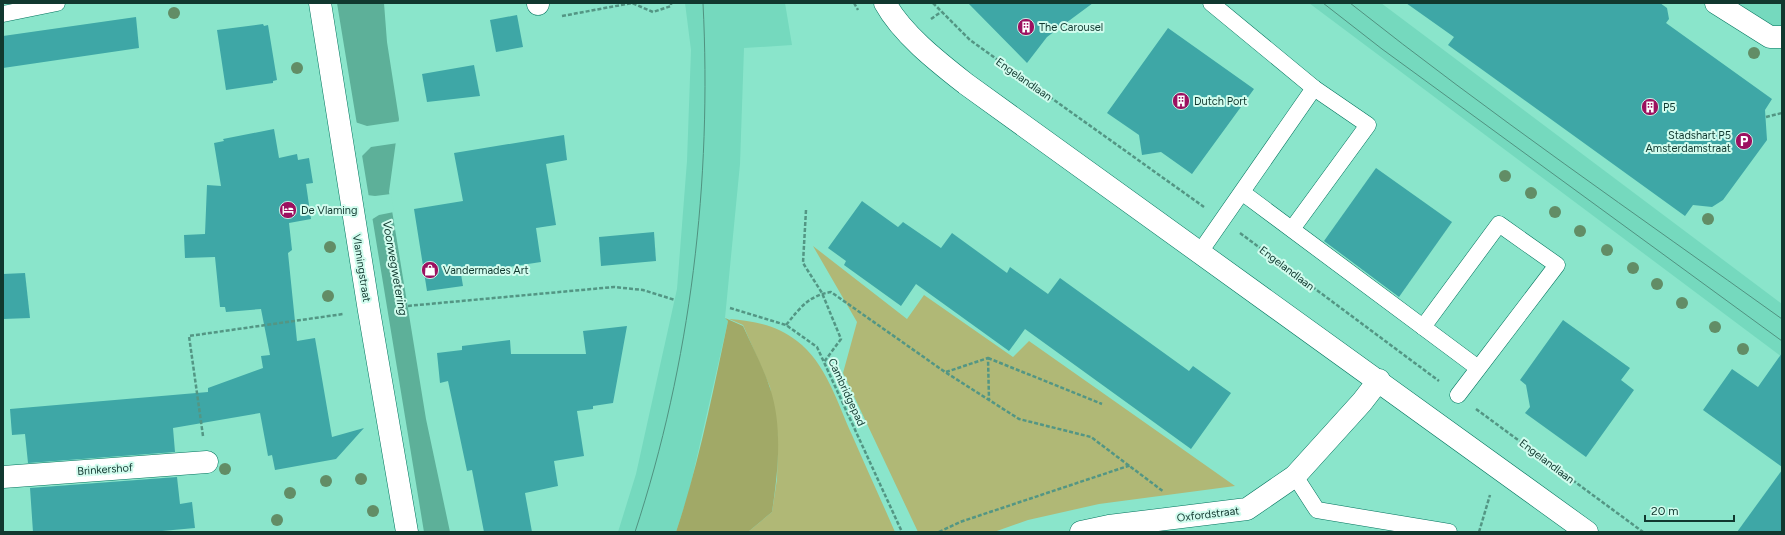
<svg xmlns="http://www.w3.org/2000/svg" width="1785" height="535" viewBox="0 0 1785 535" font-family="Figtree,sans-serif">
<rect width="100%" height="100%" fill="#8ae5cb"/>
<g fill="#75d9be">
<path d="M 685,3 L 785,3 L 792,45 L 744,48 L 740,164 L 725,318 L 728,321 L 689,492 L 676,532 L 618,532 L 636,474 L 677,289 L 687,161 L 691,50 Z"/>
<path d="M 1309,3 L 1381,3 L 1782,304 L 1782,357 Z"/>
<path d="M 1732,3 L 1782,3 L 1782,41 Z"/>
</g>
<g fill="#b0b876">
<path d="M 813,246 L 907,319 L 924,295 L 1013,357 L 1029,341 L 1235,486 L 1099,504 L 1028,520 L 994,532 L 918,532 L 843,373 L 857,322 Z"/>
<path d="M 729,319 C 754,321 777,325 797,341 C 826,363 837,402 852,435 C 866,467 881,500 895,532 L 748,532 L 772,512 L 777,479 L 778,439 L 770,387 L 743,325 Z"/>
</g>
<path fill="#a1a967" d="M 725,318 L 743,326 C 752,346 763,367 770,388 C 783,427 778,472 772,512 L 748,532 L 676,532 C 699,463 713,392 728,321 Z"/>
<path fill="#5db099" d="M 337,3 L 384,3 L 387,42 L 399,119 L 389,192 L 426,419 L 450,532 L 424,532 Z"/>
<g fill="#8ae5cb">
<path d="M 401,121 L 398,143 L 371,147 L 361,157 L 355,122 L 367,126 Z"/>
<path d="M 391,194 L 394,212 L 379,215 L 371,220 L 367,195 L 375,196 Z"/>
</g>
<g fill="#3ea7a6">
<path d="M 968,3 L 1093,3 L 1047,37 L 1027,63 Z"/>
<path d="M 1406,3 L 1660,3 L 1667,8 L 1669,19 L 1666,23 L 1772,99 L 1765,110 L 1767,140 L 1723,200 L 1712,207 L 1693,205 L 1685,216 L 1448,45 L 1454,37 Z"/>
<path d="M 517,15 L 523,47 L 496,52 L 490,20 Z"/>
<path d="M 136,17 L 139,48 L 3,68 L 3,36 Z"/>
<path d="M 263,24 L 264,26 L 268,25 L 277,80 L 273,81 L 273,83 L 226,90 L 217,30 Z"/>
<path d="M 1168,28 L 1254,89 L 1192,174 L 1161,152 L 1142,155 L 1139,135 L 1107,113 Z"/>
<path d="M 474,65 L 480,96 L 427,102 L 422,74 Z"/>
<path d="M 274,129 L 279,158 L 297,154 L 298,160 L 309,158 L 313,183 L 306,184 L 311,219 L 289,223 L 292,250 L 288,253 L 297,341 L 315,338 L 332,437 L 364,428 L 336,459 L 275,470 L 272,455 L 268,456 L 260,413 L 173,428 L 175,452 L 28,463 L 25,434 L 12,435 L 10,409 L 208,392 L 208,388 L 263,368 L 261,356 L 270,355 L 261,309 L 226,312 L 225,307 L 220,307 L 215,257 L 185,258 L 184,235 L 205,234 L 207,185 L 221,186 L 214,143 L 224,141 L 223,139 Z"/>
<path d="M 564,135 L 567,160 L 546,164 L 556,225 L 536,228 L 541,262 L 461,274 L 463,286 L 427,291 L 414,209 L 463,201 L 454,153 Z"/>
<path d="M 1376,168 L 1452,222 L 1399,297 L 1324,241 Z"/>
<path d="M 862,201 L 898,227 L 903,222 L 941,248 L 952,233 L 1007,273 L 1010,267 L 1048,294 L 1060,278 L 1189,371 L 1193,366 L 1231,393 L 1191,449 L 1025,329 L 1009,351 L 916,284 L 901,306 L 844,265 L 846,261 L 828,248 Z"/>
<path d="M 654,232 L 656,261 L 601,266 L 599,237 Z"/>
<path d="M 25,273 L 30,318 L 3,319 L 3,274 Z"/>
<path d="M 1563,320 L 1630,368 L 1621,380 L 1634,390 L 1586,457 L 1525,413 L 1530,407 L 1526,385 L 1520,380 Z"/>
<path d="M 627,326 L 613,403 L 593,406 L 593,409 L 577,411 L 584,456 L 554,461 L 558,486 L 525,493 L 532,532 L 484,532 L 472,470 L 467,471 L 448,381 L 440,383 L 437,353 L 462,350 L 462,346 L 510,340 L 511,354 L 586,354 L 583,331 Z"/>
<path d="M 1782,353 L 1782,467 L 1703,410 L 1732,369 L 1758,387 Z"/>
<path d="M 1782,470 L 1782,532 L 1737,532 Z"/>
<path d="M 177,477 L 180,504 L 192,502 L 195,528 L 151,532 L 33,532 L 30,488 Z"/>
</g>
<g fill="none" stroke-linecap="round" stroke-linejoin="round">
<defs>
<g id="service">
<path d="M 1211,3 L 1314,88 L 1368,125 L 1292,229"/>
<path d="M 3,14 L 57,3"/>
<path d="M 1243,193 L 1478,368"/>
<path d="M 1200,252 L 1314,88"/>
<path d="M 1423,327 L 1499,224 L 1557,265 L 1458,395"/>
<path d="M 1295,476 L 1317,510 L 1449,532"/>
</g>
<g id="minor">
<path d="M 320,3 L 369,311 L 407,532"/>
<path d="M 538,3 L 538,4"/>
<path d="M 3,477 L 207,462"/>
<path d="M 1081,532 L 1109,526 L 1247,509 L 1295,476 L 1362,402 L 1379,380"/>
</g>
<g id="tertiary">
<path d="M 885,3 C 902,34 938,62 966,84 L 1587,532"/>
<path d="M 1716,3 L 1770,37 L 1782,37"/>
</g>
</defs>
<use href="#service" stroke="#00735d" stroke-width="17"/>
<use href="#minor" stroke="#00735d" stroke-width="23"/>
<use href="#tertiary" stroke="#00735d" stroke-width="23"/>
<g stroke="#539684" stroke-width="2.5" stroke-dasharray="4 2" stroke-linecap="butt">
<path d="M 854,3 L 858,10"/>
<path d="M 933,3 L 970,40 L 1204,207"/>
<path d="M 562,16 L 632,3 L 653,12 L 671,6 L 671,3"/>
<path d="M 931,19 L 941,12"/>
<path d="M 1766,117 L 1782,113"/>
<path d="M 806,210 L 803,263 L 822,293 L 841,339 L 824,362"/>
<path d="M 1240,233 L 1439,381"/>
<path d="M 396,307 L 614,287 L 643,290 L 675,300"/>
<path d="M 730,308 L 786,325 L 817,347 L 902,532"/>
<path d="M 786,325 C 801,307 808,296 831,292 L 945,372 L 1019,419 L 1091,437 L 1164,492"/>
<path d="M 988,358 L 1102,404"/>
<path d="M 946,372 L 988,358 L 989,400"/>
<path d="M 1476,409 L 1643,532"/>
<path d="M 203,436 L 189,336 L 343,314"/>
<path d="M 939,532 L 960,522 L 1131,465"/>
<path d="M 1479,532 L 1490,495"/>
</g>
<use href="#service" stroke="#fff" stroke-width="16"/>
<use href="#minor" stroke="#fff" stroke-width="22"/>
<use href="#tertiary" stroke="#fff" stroke-width="22"/>
<g stroke="#509280" stroke-width="1">
<path d="M 1323,3 L 1382,49 L 1782,341"/>
<path d="M 1350,3 C 1490,114 1637,215 1782,319"/>
<path d="M 635,532 C 691,362 712,181 703,3"/>
</g>
</g>
<g fill="#628d66">
<circle cx="174" cy="13" r="6"/>
<circle cx="1754" cy="53" r="6"/>
<circle cx="297" cy="68" r="6"/>
<circle cx="1505" cy="176" r="6"/>
<circle cx="1531" cy="193" r="6"/>
<circle cx="1555" cy="212" r="6"/>
<circle cx="1708" cy="219" r="6"/>
<circle cx="1580" cy="231" r="6"/>
<circle cx="330" cy="247" r="6"/>
<circle cx="1607" cy="250" r="6"/>
<circle cx="1633" cy="268" r="6"/>
<circle cx="1657" cy="284" r="6"/>
<circle cx="328" cy="296" r="6"/>
<circle cx="1682" cy="303" r="6"/>
<circle cx="1715" cy="327" r="6"/>
<circle cx="1743" cy="349" r="6"/>
<circle cx="225" cy="469" r="6"/>
<circle cx="361" cy="479" r="6"/>
<circle cx="326" cy="481" r="6"/>
<circle cx="290" cy="493" r="6"/>
<circle cx="373" cy="511" r="6"/>
<circle cx="277" cy="520" r="6"/>
</g>
<defs>
<symbol id="building-disc" viewBox="-11 -11 22 22"><circle r="9.5" fill="#9c105f" stroke="#d1fcee"/><path d="M-4-6H4V6H1V3H-1V6H-4ZM-2.5-4.3h1.7v1.8h-1.7ZM.8-4.3h1.7v1.8H.8ZM-2.5-1h1.7V.8h-1.7ZM.8-1h1.7V.8H.8Z" fill="#fff"/></symbol>
<symbol id="parking-disc" viewBox="-11 -11 22 22"><circle r="9.5" fill="#9c105f" stroke="#d1fcee"/><path d="M-3.5-5.5H1a3.5 3.5 0 0 1 0 7H-1V5.5H-3.5ZM-1-3.4V-.6H.8a1.4 1.4 0 0 0 0-2.8Z" fill="#fff"/></symbol>
<symbol id="hotel-disc" viewBox="-11 -11 22 22"><circle r="9.5" fill="#9c105f" stroke="#d1fcee"/><path d="M-6-4.5h1.5V1H6V5H4.5V3h-9V5H-6ZM-4 0a1.8 1.8 0 1 1 3.6 0ZM.5 0V-2.5h3Q6-2.5 6 0Z" fill="#fff"/></symbol>
<symbol id="shop-disc" viewBox="-11 -11 22 22"><circle r="9.5" fill="#9c105f" stroke="#d1fcee"/><path d="M-5-2.5h2.3a2.7 3.5 0 0 1 5.4 0H5L5.5 6h-11ZM-1.5-2.5h3a1.5 2.3 0 0 0-3 0Z" fill="#fff"/></symbol>
</defs>
<g fill-rule="evenodd">
<use href="#building-disc" x="1016" y="17" width="20" height="20"/>
<use href="#building-disc" x="1171" y="91" width="20" height="20"/>
<use href="#building-disc" x="1640" y="97" width="20" height="20"/>
<use href="#parking-disc" x="1734" y="131" width="20" height="20"/>
<use href="#hotel-disc" x="278" y="200" width="20" height="20"/>
<use href="#shop-disc" x="420" y="260" width="20" height="20"/>
</g>
<g text-anchor="middle" stroke-width="4" stroke-linejoin="round" paint-order="stroke">
<g font-size="11" fill="#11382f" stroke="#d1fcee" text-anchor="start">
<text x="1039" y="31">The Carousel</text>
<text x="1194" y="105">Dutch Port</text>
<text x="1663" y="111">P5</text>
<text x="1731" y="139" text-anchor="end">Stadshart P5<tspan x="1731" dy="13">Amsterdamstraat</tspan></text>
<text x="301" y="214">De Vlaming</text>
<text x="443" y="274">Vandermades Art</text>
</g>
<g font-size="11" fill="#11382f" stroke="#d1fcee">
<text transform="translate(1024 79) rotate(35)" y="4">Engelandlaan</text>
<text transform="translate(362 268) rotate(81)" y="4">Vlamingstraat</text>
<text transform="translate(1287 268) rotate(37)" y="4">Engelandlaan</text>
<text transform="translate(847 392) rotate(65)" y="4">Cambridgepad</text>
<text transform="translate(1547 461) rotate(37)" y="4">Engelandlaan</text>
<text transform="translate(105 469) rotate(-4)" y="4">Brinkershof</text>
<text transform="translate(1208 514) rotate(-7)" y="4">Oxfordstraat</text>
</g>
<g font-size="12" font-style="italic" fill="#10372d" stroke="#d1fcee">
<text transform="translate(395 268) rotate(80)" y="4">Voorwegwetering</text>
</g>
</g>
<rect width="1785" height="535" fill="none" stroke="#11382f" stroke-width="8"/>
<path d="M1645 515v6h89v-6" fill="none" stroke="#11382f" stroke-width="2"/>
<text x="1651" y="515" font-size="12" fill="#11382f" stroke="#d1fcee" stroke-width="3" paint-order="stroke">20 m</text>
</svg>
